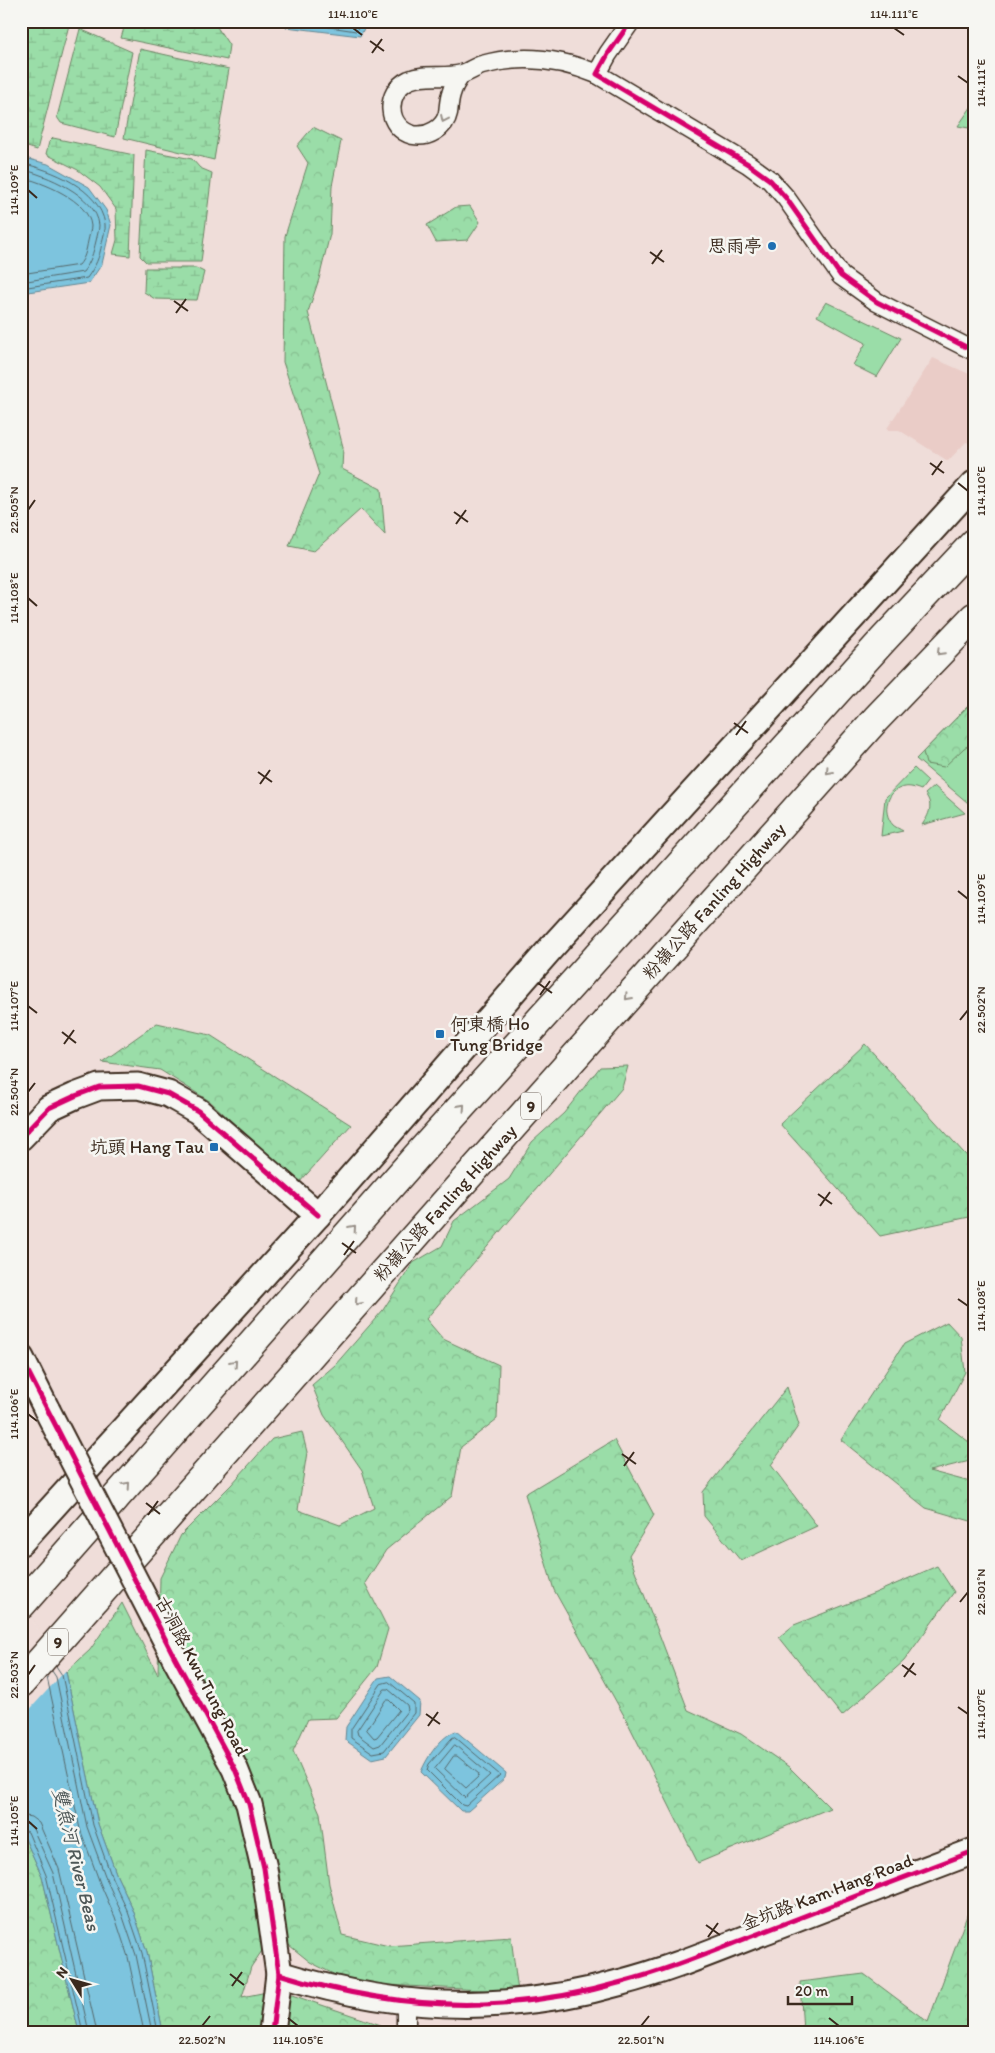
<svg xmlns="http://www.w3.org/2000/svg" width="995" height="2053" viewBox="0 0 995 2053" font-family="Itim,'LXGW WenKai TC',sans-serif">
<defs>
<pattern id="forest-crowns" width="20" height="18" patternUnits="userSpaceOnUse" patternTransform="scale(1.25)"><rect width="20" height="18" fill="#9adda8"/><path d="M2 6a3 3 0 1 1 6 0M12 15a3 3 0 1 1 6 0" fill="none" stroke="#86be90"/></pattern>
<pattern id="wetland-marsh" width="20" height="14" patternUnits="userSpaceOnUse" patternTransform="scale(1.25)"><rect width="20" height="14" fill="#9adda8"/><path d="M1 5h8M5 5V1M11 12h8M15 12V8" fill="none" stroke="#86be90"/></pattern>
</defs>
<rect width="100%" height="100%" fill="#efddd9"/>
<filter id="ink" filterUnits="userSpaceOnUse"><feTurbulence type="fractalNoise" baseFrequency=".02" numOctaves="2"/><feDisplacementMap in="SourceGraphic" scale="10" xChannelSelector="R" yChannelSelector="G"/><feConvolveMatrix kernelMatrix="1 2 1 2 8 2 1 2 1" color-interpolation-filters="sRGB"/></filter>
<g filter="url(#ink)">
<path fill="#eaccc7" d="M 933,358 L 974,376 L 974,445 L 966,442 L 948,461 L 899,430 L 886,430 Z"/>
<g fill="#9adda8" stroke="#6a8463">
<path d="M 826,302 L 901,338 L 877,377 L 853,365 L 866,343 L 817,316 Z"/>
<path d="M 974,700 L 974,808 L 916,759 Z"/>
<path d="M 914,768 L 928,781 L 921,790 C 916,788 910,786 905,787 C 887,789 881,812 893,825 C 895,827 900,829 903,831 L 881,836 L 885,798 Z"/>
<path d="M 934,786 L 965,813 L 922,825 C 929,815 934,805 925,794 Z"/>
</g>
<g fill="url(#forest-crowns)" stroke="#6a8463">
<path d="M 974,103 L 974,129 L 958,126 Z"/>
<path d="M 313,127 L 341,141 L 332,186 L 330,234 L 319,279 L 308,312 L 343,447 L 342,469 L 381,489 L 385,535 L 361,509 L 314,551 L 289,546 L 319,474 L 283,362 L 285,236 L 308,163 L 297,146 Z"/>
<path d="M 470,206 L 480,222 L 468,240 L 436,242 L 427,225 L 456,207 Z"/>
<path d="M 974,700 L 974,742 L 964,748 L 944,767 L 926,764 L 923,752 Z"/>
<path d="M 157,1023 L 210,1035 L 351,1125 L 298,1184 L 211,1102 L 160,1070 L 102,1062 Z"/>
<path d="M 865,1044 L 974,1164 L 974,1216 L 880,1236 L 780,1124 Z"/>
<path d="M 628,1066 L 622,1088 L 426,1319 L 443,1339 L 499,1365 L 497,1419 L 461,1447 L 452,1496 L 386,1550 L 365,1583 L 388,1629 L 377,1667 L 336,1718 L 308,1719 L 293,1751 L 320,1813 L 329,1884 L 342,1935 L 389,1946 L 511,1937 L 518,1992 L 351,1983 L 310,1962 L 274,1933 L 251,1967 L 242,1997 L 277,1990 L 381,2025 L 379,2032 L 163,2032 L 147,1952 L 133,1910 L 117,1876 L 98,1824 L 66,1672 L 90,1650 L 122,1603 L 158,1675 L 160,1578 L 181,1535 L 231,1485 L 272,1439 L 302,1432 L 307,1452 L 298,1510 L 340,1525 L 374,1508 L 362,1470 L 324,1415 L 312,1385 L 335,1365 L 383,1310 L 413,1263 L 442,1246 L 454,1221 L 509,1179 L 532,1142 L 564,1113 L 600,1067 Z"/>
<path d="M 947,1322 L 961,1337 L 965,1372 L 940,1420 L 973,1445 L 974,1443 L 974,1460 L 929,1471 L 974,1483 L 974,1522 L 926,1508 L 841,1440 L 904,1344 Z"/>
<path d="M 787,1387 L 799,1425 L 771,1465 L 817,1526 L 741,1561 L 704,1516 L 703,1492 Z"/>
<path d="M 614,1440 L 654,1515 L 629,1555 L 688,1710 L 741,1734 L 789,1767 L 830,1808 L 698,1863 L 627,1721 L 554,1590 L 525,1494 Z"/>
<path d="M 937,1566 L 954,1592 L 904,1661 L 842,1716 L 779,1637 L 794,1625 L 875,1593 Z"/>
<path d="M 21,1830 L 42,1876 L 79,2032 L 21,2032 Z"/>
<path d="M 973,1899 L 969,1942 L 974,1951 L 974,2032 L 803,2032 L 800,1982 L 864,1974 L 928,2022 Z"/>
</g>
<g fill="url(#wetland-marsh)" stroke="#6a8463">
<path d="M 21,21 L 70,21 L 37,150 L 21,145 Z"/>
<path d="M 126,21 L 213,21 L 229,45 L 227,60 L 121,38 Z"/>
<path d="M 80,29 L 132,52 L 115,137 L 61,123 L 57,117 Z"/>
<path d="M 140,49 L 229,69 L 214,160 L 124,138 Z"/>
<path d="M 53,138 L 134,155 L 130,256 L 113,254 L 117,240 L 116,209 L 100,187 L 78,170 L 46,154 L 49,142 Z"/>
<path d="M 146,150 L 192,159 L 200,168 L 212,173 L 201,262 L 146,262 L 140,256 Z"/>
<path d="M 145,268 L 196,268 L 204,272 L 197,300 L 155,299 L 144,292 Z"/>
</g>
<g fill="#7dc4de" stroke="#638691">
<path d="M 287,21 L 368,21 L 360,36 L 286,27 Z"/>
<path d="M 21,157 L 48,164 L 89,187 L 106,210 L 111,225 L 102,264 L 89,283 L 21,293 Z"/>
<path d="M 21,1605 L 66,1672 L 98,1824 L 117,1876 L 133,1910 L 147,1952 L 163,2032 L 79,2032 L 42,1876 L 21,1830 Z"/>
<path d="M 390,1676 L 420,1701 L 419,1715 L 386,1756 L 372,1759 L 345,1740 L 346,1727 L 378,1678 Z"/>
<path d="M 456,1731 L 506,1773 L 505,1778 L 468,1811 L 461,1811 L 421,1772 C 427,1757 441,1736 456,1731 Z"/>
</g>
<path fill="#efddd9" d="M 21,1603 L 67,1669 L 21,1719 Z"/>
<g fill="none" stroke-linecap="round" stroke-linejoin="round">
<g stroke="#55686b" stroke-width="1">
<path d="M 291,21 L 356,31 L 362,21"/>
<path d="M 21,163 C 52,170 99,188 105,224 C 106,230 103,237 102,243 C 99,259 96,265 87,278 L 21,288"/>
<path d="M 21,169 C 46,175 96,195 99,225 C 99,230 97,236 96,241 C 93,253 91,262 83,272 L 21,282"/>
<path d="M 21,177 C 42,182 89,200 91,226 C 91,230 89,236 88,241 C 86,251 85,258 79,265 L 21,274"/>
<path d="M 56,1666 L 62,1675 L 93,1825 L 112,1878 L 128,1912 L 142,1953 L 158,2032"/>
<path d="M 52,1671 L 56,1677 L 87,1827 L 107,1881 L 122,1914 L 136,1955 L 152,2032"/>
<path d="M 47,1677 L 80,1829 L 100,1883 L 115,1917 L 128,1957 L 144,2032"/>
<path d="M 389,1682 L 414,1703 L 414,1713 L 384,1751 L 373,1753 L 351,1738 L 351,1729 L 381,1684 Z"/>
<path d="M 385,1689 L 388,1689 L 407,1705 L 408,1710 L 380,1745 L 374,1747 L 358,1735 L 357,1731 Z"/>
<path d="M 386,1700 L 389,1700 L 399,1710 L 377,1737 L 374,1738 L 367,1730 Z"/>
<path d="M 455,1737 L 500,1775 L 466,1806 L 462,1805 L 427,1770 L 429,1764 L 452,1738 Z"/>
<path d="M 455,1745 L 490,1775 L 465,1798 L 435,1769 Z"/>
<path d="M 454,1756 L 457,1756 L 479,1774 L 478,1777 L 466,1788 L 445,1769 Z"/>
<path d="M 21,1815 L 31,1817 L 39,1823 L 59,1869 L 97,2032"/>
<path d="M 21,1823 L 28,1824 L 33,1829 L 53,1873 L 89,2032"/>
<path d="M 21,1829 L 28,1832 L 46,1875 L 83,2032"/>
</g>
<defs>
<g id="street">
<path d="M 631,21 L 608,54 L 597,74 L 748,164 L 770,180 L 786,198 L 841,276 L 877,302 L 974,351"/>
<path d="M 462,74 C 457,80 453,86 451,94 C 449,100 449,106 448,113 C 445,128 428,138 413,135 C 386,128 384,92 409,80 C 425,73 445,79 462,74 C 469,72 475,67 482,65 C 521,54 561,59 597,74"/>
<path d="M 406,2001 L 406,2032"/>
</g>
<g id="secondary">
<path d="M 21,1137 L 49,1108 L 75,1096 L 99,1087 L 138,1086 L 168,1094 L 198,1111 L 318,1215"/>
<path d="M 21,1358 L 47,1410"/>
<path d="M 21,1542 L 318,1215 L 552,947 L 974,484"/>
<path d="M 175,1658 L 235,1769 L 249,1804 L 264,1868 L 279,1974 L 272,2032"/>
<path d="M 279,1974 C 351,1996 427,2009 503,2003 C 543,2000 584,1993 622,1982 C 672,1969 720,1948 768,1930 C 837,1903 905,1877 974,1851"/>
</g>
<g id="highway">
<path d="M 21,1605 L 416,1157 L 883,640 L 974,543"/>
<path d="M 21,1683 L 456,1190 L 876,719 L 974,617"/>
</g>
</defs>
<use href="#street" stroke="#3b2a1e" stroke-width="21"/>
<use href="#secondary" stroke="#3b2a1e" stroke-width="29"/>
<use href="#highway" stroke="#3b2a1e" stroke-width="31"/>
<use href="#street" stroke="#f6f6f2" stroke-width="18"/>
<use href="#secondary" stroke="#f6f6f2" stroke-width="25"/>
<use href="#highway" stroke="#f6f6f2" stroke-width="28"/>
<defs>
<path id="secondary-bridge" d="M 47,1410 L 175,1658"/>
</defs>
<use href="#secondary-bridge" stroke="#3b2a1e" stroke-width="29" stroke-linecap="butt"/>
<use href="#secondary-bridge" stroke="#f6f6f2" stroke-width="25"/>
<defs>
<g id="cycleway">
<path d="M 631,21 L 608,54 L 597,74 L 748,164 L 770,180 L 786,198 L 841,276 L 877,302 L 974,351"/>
<path d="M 21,1137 L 49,1108 L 75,1096 L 99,1087 L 138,1086 L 168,1094 L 198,1111 L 318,1215"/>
<path d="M 21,1358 L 175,1658 L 235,1769 L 249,1804 L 264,1868 L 279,1974 L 272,2032"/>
<path d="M 279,1974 C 351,1996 427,2009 503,2003 C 543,2000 584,1993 622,1982 C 672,1969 720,1948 768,1930 C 837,1903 905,1877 974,1851"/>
</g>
</defs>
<use href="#cycleway" stroke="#f6f6f2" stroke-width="8"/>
<use href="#cycleway" stroke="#d6006c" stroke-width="5"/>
</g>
<defs><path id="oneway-chevron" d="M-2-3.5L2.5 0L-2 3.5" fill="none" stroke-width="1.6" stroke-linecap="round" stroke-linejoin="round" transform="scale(1.25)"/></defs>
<g stroke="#989088">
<use href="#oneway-chevron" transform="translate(444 119) rotate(115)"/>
<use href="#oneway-chevron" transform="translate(940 652) rotate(134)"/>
<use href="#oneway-chevron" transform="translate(829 771) rotate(132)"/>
<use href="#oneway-chevron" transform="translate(628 997) rotate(132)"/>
<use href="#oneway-chevron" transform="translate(462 1107) rotate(-48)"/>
<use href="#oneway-chevron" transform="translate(353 1228) rotate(-49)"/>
<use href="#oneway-chevron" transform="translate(358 1302) rotate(131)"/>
<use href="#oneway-chevron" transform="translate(234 1363) rotate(-49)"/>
<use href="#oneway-chevron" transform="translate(127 1485) rotate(-49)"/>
</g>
</g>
<path fill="none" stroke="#3b2a1e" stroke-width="2" d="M 353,28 L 362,35M 894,28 L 904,35M 370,41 L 384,51M 372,53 L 382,39M 958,76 L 968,83M 28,190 L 37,198M 650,252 L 664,262M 652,264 L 662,250M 174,301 L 188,311M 176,313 L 186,299M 930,463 L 944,473M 932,475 L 942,461M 958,483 L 968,491M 28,510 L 35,500M 454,512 L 468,522M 456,524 L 466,510M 28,598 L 37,606M 734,723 L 748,733M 736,735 L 746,721M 258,772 L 272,782M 260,784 L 270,770M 958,891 L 968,899M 538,983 L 552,993M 540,995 L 550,981M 28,1006 L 37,1013M 960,1020 L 968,1010M 62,1032 L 76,1043M 64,1044 L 74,1030M 28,1092 L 35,1083M 818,1194 L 832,1204M 820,1206 L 830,1192M 342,1243 L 356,1253M 344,1255 L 354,1241M 958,1299 L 968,1306M 28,1414 L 37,1421M 622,1454 L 636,1464M 624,1466 L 634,1452M 146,1503 L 160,1514M 148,1515 L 158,1501M 960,1602 L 968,1592M 902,1665 L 916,1675M 28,1675 L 35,1665M 904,1677 L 914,1663M 958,1707 L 968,1714M 426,1714 L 440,1724M 428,1726 L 438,1712M 28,1821 L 37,1829M 706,1925 L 720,1935M 708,1937 L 718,1923M 230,1974 L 244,1985M 232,1986 L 242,1972M 288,2018 L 298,2026M 829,2018 L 839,2026M 202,2026 L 210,2016M 641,2026 L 649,2016"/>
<g fill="#1f6fb2" stroke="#f6f6f2" stroke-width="2">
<circle cx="772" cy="246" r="5"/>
<rect x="435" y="1029" width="10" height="10" rx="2.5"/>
<rect x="209" y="1142" width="10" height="10" rx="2.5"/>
</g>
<g text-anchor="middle" stroke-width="5" stroke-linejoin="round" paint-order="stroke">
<g fill="#f6f6f2" stroke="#73675e" stroke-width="1">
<rect x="521" y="1092.5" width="20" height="27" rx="4"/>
<rect x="48" y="1628.5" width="20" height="27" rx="4"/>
</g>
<g font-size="16" font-weight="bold" fill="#3b2a1e">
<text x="531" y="1112">9</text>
<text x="58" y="1648">9</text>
</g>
<g font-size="18" fill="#3b2a1e" stroke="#f6f6f2" text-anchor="end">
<text x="762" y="252">思雨亭</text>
<text x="450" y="1030" text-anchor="start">何東橋 Ho<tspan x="450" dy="21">Tung Bridge</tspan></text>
<text x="204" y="1153">坑頭 Hang Tau</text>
</g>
<g font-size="18" fill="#3b2a1e" stroke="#f6f6f2">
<text transform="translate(714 901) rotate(-48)" y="6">粉嶺公路 Fanling Highway</text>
<text transform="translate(445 1203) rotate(-48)" y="6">粉嶺公路 Fanling Highway</text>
<text transform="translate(202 1676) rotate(62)" y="6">古洞路 Kwu Tung Road</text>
<text transform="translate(827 1892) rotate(-21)" y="6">金坑路 Kam Hang Road</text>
</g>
<g font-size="19" font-style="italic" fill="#4f5858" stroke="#f6f6f2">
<text transform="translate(77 1859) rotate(76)" y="7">雙魚河 River Beas</text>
</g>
</g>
<rect width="995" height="2053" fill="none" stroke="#f6f6f2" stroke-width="55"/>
<g transform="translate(72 1980) rotate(307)" stroke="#f6f6f2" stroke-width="4" paint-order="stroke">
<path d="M0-4L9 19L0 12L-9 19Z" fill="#3b2a1e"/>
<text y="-8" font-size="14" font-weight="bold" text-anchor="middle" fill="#3b2a1e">N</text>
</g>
<path d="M788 1996v8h64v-8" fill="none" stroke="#3b2a1e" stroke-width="2.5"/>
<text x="795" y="1996" font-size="15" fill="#3b2a1e" stroke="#f6f6f2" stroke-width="4" paint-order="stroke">20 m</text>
<rect x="28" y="28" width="940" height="1998" fill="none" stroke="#3b2a1e" stroke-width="2"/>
<g font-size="12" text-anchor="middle" fill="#3b2a1e">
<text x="353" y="18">114.110°E</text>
<text x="894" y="18">114.111°E</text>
<text transform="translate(981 83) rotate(-90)" y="4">114.111°E</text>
<text transform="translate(14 190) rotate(-90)" y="4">114.109°E</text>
<text transform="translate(981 491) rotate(-90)" y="4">114.110°E</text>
<text transform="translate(14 510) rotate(-90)" y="4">22.505°N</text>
<text transform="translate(14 598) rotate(-90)" y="4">114.108°E</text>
<text transform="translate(981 899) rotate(-90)" y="4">114.109°E</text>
<text transform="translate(14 1006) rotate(-90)" y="4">114.107°E</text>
<text transform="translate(981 1010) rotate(-90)" y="4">22.502°N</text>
<text transform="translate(14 1092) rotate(-90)" y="4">22.504°N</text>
<text transform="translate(981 1306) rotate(-90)" y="4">114.108°E</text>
<text transform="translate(14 1414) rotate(-90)" y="4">114.106°E</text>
<text transform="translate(981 1592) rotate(-90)" y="4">22.501°N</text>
<text transform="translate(14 1675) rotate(-90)" y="4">22.503°N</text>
<text transform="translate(981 1714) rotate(-90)" y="4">114.107°E</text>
<text transform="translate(14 1821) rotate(-90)" y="4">114.105°E</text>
<text x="202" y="2044">22.502°N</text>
<text x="298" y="2044">114.105°E</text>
<text x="641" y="2044">22.501°N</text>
<text x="839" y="2044">114.106°E</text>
</g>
</svg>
